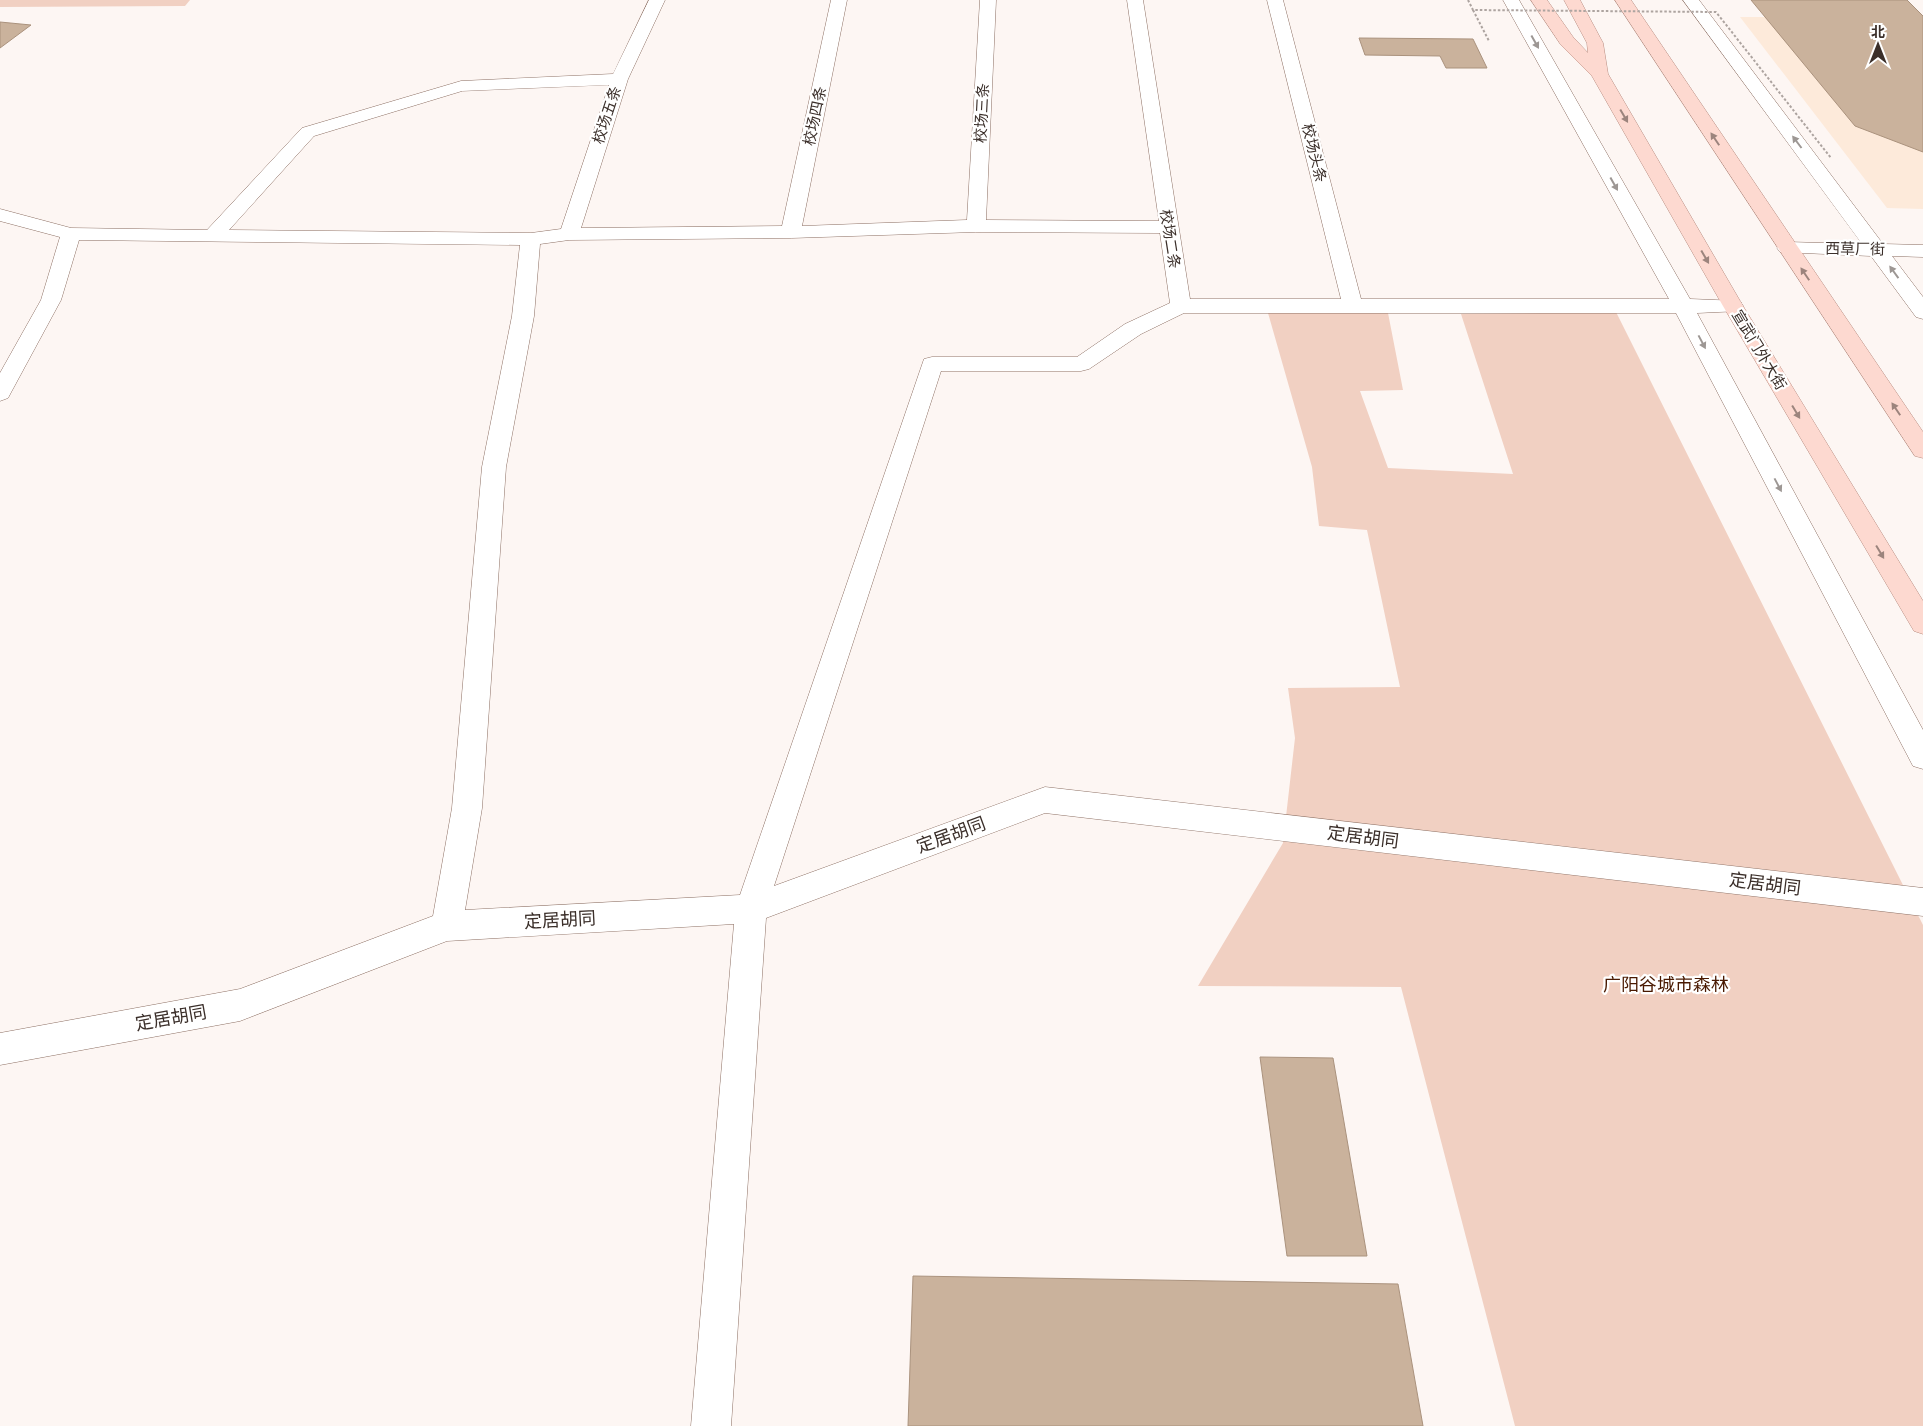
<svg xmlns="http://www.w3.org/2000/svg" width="1923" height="1426" viewBox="0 0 1923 1426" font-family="Karla,'Noto Sans SC',sans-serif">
<rect width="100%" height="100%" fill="#fdf6f3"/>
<path fill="#fdeada" d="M 1740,17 L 1923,17 L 1923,209 L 1887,208 Z"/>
<g fill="#f1d0c2">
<path d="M 0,0 L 190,0 L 185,6 L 0,7 Z"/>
<path d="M 1616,312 L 1923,925 L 1923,1426 L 1515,1426 L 1401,987 L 1198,986 L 1283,843 L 1295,738 L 1288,688 L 1400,687 L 1367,530 L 1319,526 L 1312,467 L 1268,313 L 1388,313 L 1403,390 L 1360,391 L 1388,468 L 1513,474 L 1461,314 Z"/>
</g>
<g fill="#cab29c" stroke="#aa927d">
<path d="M 1751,0 L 1907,0 L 1923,16 L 1923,152 L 1855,126 Z"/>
<path d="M 0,22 L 31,25 L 0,48 Z"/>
<path d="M 1359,38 L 1473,39 L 1487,68 L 1446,68 L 1440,56 L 1365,55 Z"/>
<path d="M 1260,1057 L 1333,1058 L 1367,1256 L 1287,1256 Z"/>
<path d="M 913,1276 L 1398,1284 L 1423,1426 L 908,1426 Z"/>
</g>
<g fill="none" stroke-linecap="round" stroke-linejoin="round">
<defs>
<g id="minor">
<path d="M 649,0 L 665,0 L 628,79 L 581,228 L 782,226 L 831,0 L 847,0 L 802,226 L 967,220 L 980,0 L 996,0 L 986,220 L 1159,221 L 1127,0 L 1143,0 L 1190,299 L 1341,299 L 1267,0 L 1283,0 L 1361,299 L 1669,299 L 1503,0 L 1519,0 L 1690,299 L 1740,301 L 1743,306 L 1740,311 L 1697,313 L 1923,730 L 1923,769 L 1913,766 L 1676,313 L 1184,313 L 1141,334 L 1089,369 L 1081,371 L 941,371 L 774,886 L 1045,787 L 1923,888 L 1923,916 L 1045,813 L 766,918 L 731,1426 L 691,1426 L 734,924 L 447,941 L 240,1021 L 0,1065 L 0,1033 L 240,989 L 433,916 L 452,808 L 482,467 L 512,316 L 520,245 L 79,240 L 61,300 L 8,398 L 0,401 L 0,373 L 41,300 L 60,237 L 0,221 L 0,209 L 71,228 L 207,230 L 302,128 L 461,81 L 613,74 ZM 609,85 L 561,229 L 531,233 L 229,230 L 314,136 L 462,91 ZM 976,232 L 1160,233 L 1170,303 L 1125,324 L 1077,357 L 932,357 L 924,359 L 740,895 L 465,910 L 482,808 L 506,467 L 534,316 L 540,244 L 569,240 L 791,238 Z"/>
<path d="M 1683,0 L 1699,0 L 1883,244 L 1923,245 L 1923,257 L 1892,256 L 1923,297 L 1923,319 L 1916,317 L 1871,256 L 1780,252 L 1777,248 L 1780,244 L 1787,242 L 1862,244 Z"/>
</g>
<g id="major">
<path d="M 1531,0 L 1547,0 L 1573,37 L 1588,53 L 1587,43 L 1564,0 L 1580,0 L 1603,43 L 1608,74 L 1743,306 L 1923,601 L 1923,634 L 1914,631 L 1723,306 L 1592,76 L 1561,45 Z"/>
<path d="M 1615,0 L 1631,0 L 1923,432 L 1923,458 L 1915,456 Z"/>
</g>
</defs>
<use href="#minor" stroke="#8d7064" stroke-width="1"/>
<use href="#major" stroke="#b88d81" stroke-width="1"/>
<path stroke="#ada4a0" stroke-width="2" stroke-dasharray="2.5 2" stroke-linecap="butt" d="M 1473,10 L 1489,41"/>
<use href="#minor" fill="#fff" fill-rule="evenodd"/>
<use href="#major" fill="#fdd9d0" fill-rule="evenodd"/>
<path stroke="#ada4a0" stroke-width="2" stroke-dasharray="2.5 2" stroke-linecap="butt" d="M 1468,0 L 1473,10 L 1716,12 L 1831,158"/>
</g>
<defs><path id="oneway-solid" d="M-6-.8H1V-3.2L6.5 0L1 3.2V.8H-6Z" transform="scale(1.25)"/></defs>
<g fill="#9d9794">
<use href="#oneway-solid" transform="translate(1535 42) rotate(61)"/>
<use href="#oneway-solid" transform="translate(1797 142) rotate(-127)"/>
<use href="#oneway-solid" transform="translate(1614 184) rotate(61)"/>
<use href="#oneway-solid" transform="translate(1894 272) rotate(-126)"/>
<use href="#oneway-solid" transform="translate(1702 342) rotate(62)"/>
<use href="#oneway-solid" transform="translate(1778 485) rotate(62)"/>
</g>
<g fill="#9c847d">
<use href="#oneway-solid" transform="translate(1624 116) rotate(60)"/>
<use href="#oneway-solid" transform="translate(1715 139) rotate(-124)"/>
<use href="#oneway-solid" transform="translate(1705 257) rotate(60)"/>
<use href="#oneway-solid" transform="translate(1805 274) rotate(-124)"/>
<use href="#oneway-solid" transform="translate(1896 409) rotate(-124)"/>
<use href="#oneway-solid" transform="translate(1796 412) rotate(59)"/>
<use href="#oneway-solid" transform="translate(1880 552) rotate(59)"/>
</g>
<g text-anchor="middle" stroke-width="4.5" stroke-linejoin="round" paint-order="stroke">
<g font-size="15" fill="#3b2f2a" stroke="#fff">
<text transform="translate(982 113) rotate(-87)" y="5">校场三条</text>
<text transform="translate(607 115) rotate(-72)" y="5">校场五条</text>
<text transform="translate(815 116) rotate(-78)" y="5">校场四条</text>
<text transform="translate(1314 153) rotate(76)" y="5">校场头条</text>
<text transform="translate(1170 239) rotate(81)" y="5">校场二条</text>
<text transform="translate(1855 249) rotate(1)" y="5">西草厂街</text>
<text transform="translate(1759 350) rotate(59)" y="5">宣武门外大街</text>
</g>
<g font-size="18" fill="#3b2f2a" stroke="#fff">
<text transform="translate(951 835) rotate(-20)" y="6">定居胡同</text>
<text transform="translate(1363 837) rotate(7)" y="6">定居胡同</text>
<text transform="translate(1765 884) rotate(7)" y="6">定居胡同</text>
<text transform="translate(560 920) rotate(-3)" y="6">定居胡同</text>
<text transform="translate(171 1018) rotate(-10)" y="6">定居胡同</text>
</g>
<g font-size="18" fill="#491901" stroke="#fff">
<text x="1666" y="991">广阳谷城市森林</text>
</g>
</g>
<g transform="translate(1878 45)" stroke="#ffffff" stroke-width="4" paint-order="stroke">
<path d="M0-4L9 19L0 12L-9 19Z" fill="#3b2f2a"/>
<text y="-8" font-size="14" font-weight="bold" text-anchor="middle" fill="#3b2f2a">北</text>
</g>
</svg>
